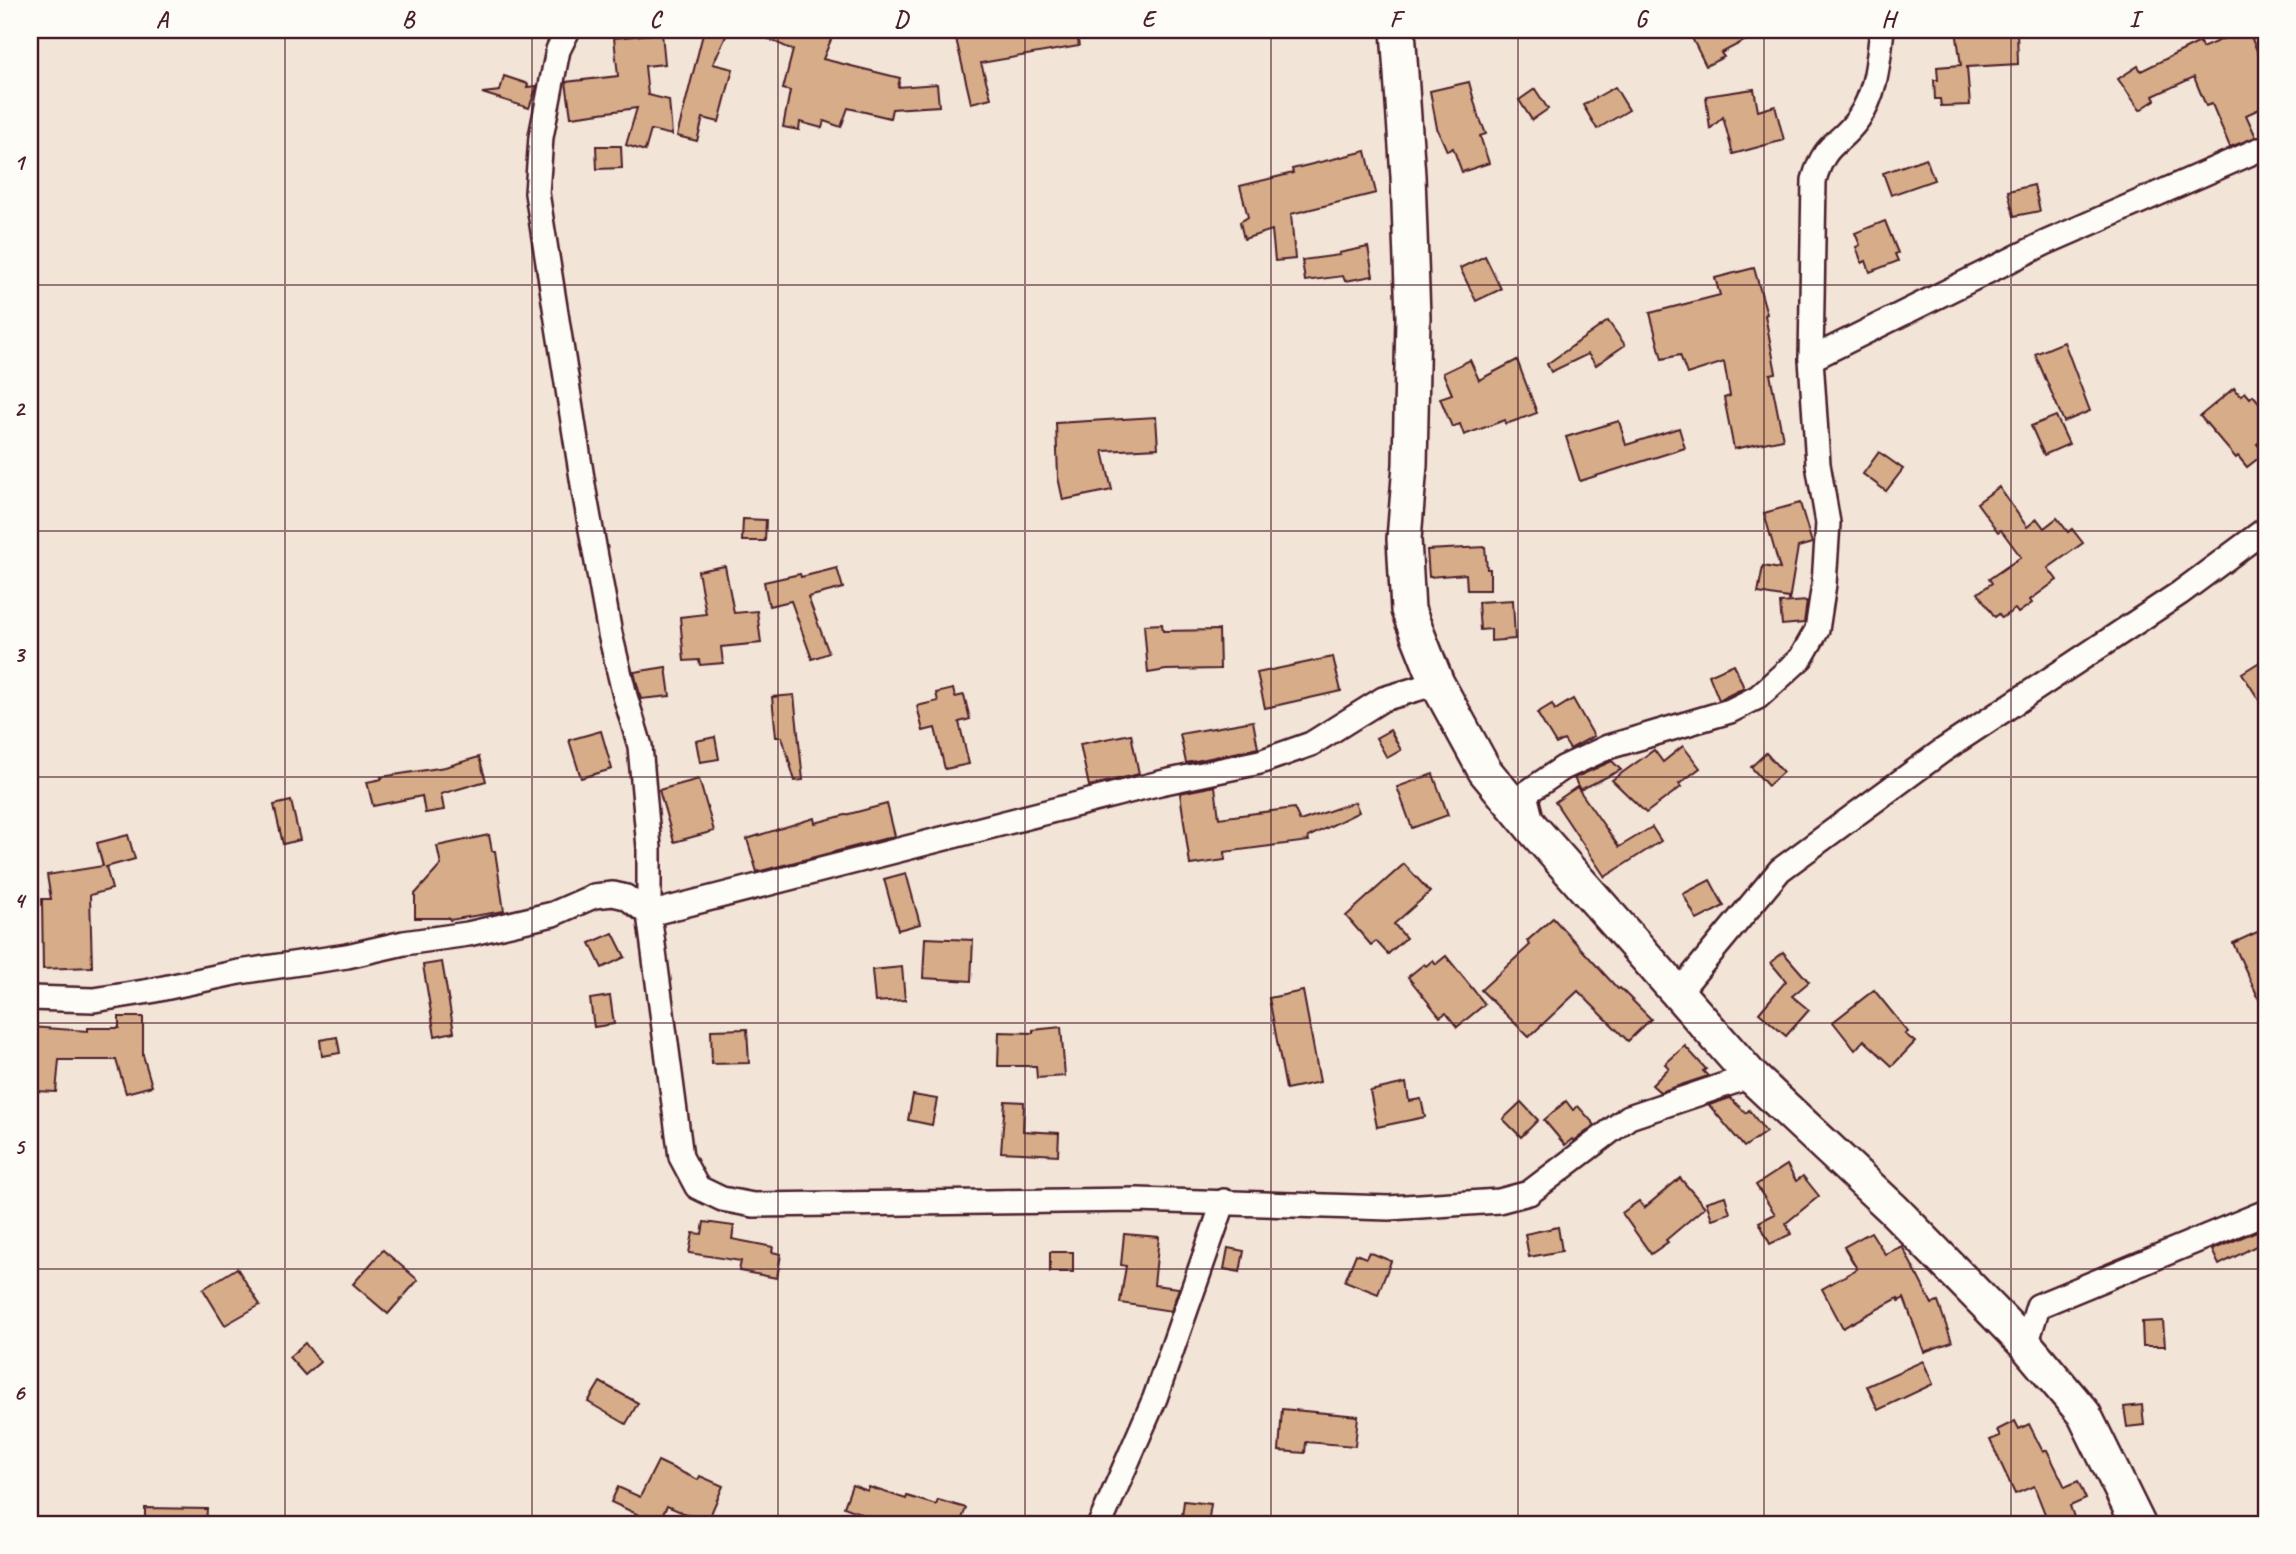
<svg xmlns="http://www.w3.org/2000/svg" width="2296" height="1554" viewBox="0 0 2296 1554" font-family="Caveat,sans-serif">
<rect width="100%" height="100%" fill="#f2e4d6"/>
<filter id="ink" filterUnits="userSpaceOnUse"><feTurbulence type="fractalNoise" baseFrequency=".0143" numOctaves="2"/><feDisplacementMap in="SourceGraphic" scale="14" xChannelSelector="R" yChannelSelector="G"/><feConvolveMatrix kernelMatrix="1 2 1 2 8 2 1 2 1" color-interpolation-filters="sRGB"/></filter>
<g filter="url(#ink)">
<g fill="#d7ac88" stroke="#4a1f2b" stroke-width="2">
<path d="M 704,30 L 729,30 L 713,64 L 733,69 L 719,122 L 703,118 L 697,141 L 677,136 Z"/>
<path d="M 749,30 L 835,30 L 823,59 L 900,78 L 898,87 L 937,84 L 939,106 L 892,109 L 890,118 L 848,108 L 841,127 L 824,121 L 822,128 L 800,122 L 799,130 L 783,127 L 790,91 L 783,89 L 793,50 Z"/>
<path d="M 954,30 L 1076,30 L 1079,46 L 981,63 L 991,98 L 971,103 Z"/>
<path d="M 1688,30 L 1765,30 L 1721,53 L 1724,57 L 1706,66 Z"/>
<path d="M 1956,30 L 2017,30 L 2018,64 L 1967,67 L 1970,105 L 1941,106 L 1940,99 L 1935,99 L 1934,80 L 1938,80 L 1937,67 L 1961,65 Z"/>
<path d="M 2244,30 L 2248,30 L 2266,71 L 2266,106 L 2246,115 L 2256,137 L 2230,147 L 2212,104 L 2206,106 L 2194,77 L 2153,96 L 2155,100 L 2140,110 L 2118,79 L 2138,66 L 2141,71 L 2200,42 L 2202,48 Z"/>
<path d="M 662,33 L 665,64 L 645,66 L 648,95 L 669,100 L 672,135 L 651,130 L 645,151 L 626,145 L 637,108 L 571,117 L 566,82 L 618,76 L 614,38 Z"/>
<path d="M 504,76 L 528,84 L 527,87 L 537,86 L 529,108 L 482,93 L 500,91 Z"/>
<path d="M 1469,82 L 1479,119 L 1480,119 L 1486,134 L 1480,136 L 1489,163 L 1462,172 L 1453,148 L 1447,151 L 1437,128 L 1430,91 Z"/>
<path d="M 1615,87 L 1629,110 L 1597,129 L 1583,105 Z"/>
<path d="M 1535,89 L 1548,109 L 1532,120 L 1519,100 Z"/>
<path d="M 1754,89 L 1758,111 L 1775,106 L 1784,140 L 1733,154 L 1723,117 L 1710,129 L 1706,96 Z"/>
<path d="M 596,146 L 621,146 L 622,168 L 597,169 Z"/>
<path d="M 1366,151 L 1376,193 L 1291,214 L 1295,259 L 1275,261 L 1272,230 L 1244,239 L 1240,222 L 1248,217 L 1240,186 L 1293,173 L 1292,169 Z"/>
<path d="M 1926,158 L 1934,180 L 1891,195 L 1883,173 Z"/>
<path d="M 2034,185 L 2040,211 L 2014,216 L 2008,191 Z"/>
<path d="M 1885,221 L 1898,253 L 1895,254 L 1898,261 L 1870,272 L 1866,261 L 1862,263 L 1856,247 L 1860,245 L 1855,233 Z"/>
<path d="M 1368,247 L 1373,276 L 1345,281 L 1343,276 L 1305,281 L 1302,260 L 1340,255 L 1339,253 Z"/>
<path d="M 1485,256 L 1501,289 L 1476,301 L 1460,268 Z"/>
<path d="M 1754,268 L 1767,314 L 1765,315 L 1776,373 L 1770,374 L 1783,439 L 1734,449 L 1724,398 L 1730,396 L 1724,362 L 1687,374 L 1680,355 L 1662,359 L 1650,313 L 1720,295 L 1715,278 Z"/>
<path d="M 1608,321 L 1625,345 L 1596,365 L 1588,354 L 1551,372 L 1547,364 Z"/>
<path d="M 2064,342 L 2090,411 L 2064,422 L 2035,354 Z"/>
<path d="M 1470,360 L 1479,380 L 1517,360 L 1537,413 L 1506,424 L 1505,420 L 1464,435 L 1460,424 L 1452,427 L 1440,398 L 1452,394 L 1443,373 Z"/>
<path d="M 2234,388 L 2241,396 L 2245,392 L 2250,398 L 2253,395 L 2266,411 L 2266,436 L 2257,444 L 2265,453 L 2247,467 L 2238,456 L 2236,458 L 2200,416 Z"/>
<path d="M 2056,416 L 2069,444 L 2044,455 L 2031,426 Z"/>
<path d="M 1156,417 L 1158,448 L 1103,451 L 1112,490 L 1063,500 L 1058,477 L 1056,423 Z"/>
<path d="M 1619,421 L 1626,445 L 1679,428 L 1685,448 L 1580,481 L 1566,437 Z"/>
<path d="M 1879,452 L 1903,469 L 1886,491 L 1863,474 Z"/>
<path d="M 1999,487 L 2027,527 L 2037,519 L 2044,528 L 2057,518 L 2068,532 L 2072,529 L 2083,543 L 2048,568 L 2057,580 L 2030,600 L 2032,603 L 2018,613 L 2015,609 L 2002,618 L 1999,614 L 1995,617 L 1978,593 L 1992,583 L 1989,579 L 2021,557 L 2001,530 L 1998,532 L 1977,503 Z"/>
<path d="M 1800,503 L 1812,543 L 1798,547 L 1789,601 L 1788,598 L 1758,593 L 1763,566 L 1780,569 L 1764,513 Z"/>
<path d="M 743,519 L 766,520 L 765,541 L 742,541 Z"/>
<path d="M 1485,547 L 1487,569 L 1490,569 L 1490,590 L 1467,590 L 1466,574 L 1429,577 L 1427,550 Z"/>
<path d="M 725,566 L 734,613 L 757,611 L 761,643 L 721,647 L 723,663 L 700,665 L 699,660 L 684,661 L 680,617 L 706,614 L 698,571 Z"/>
<path d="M 837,568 L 843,588 L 808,597 L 829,653 L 812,659 L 791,601 L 769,606 L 764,582 L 800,574 L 801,577 Z"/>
<path d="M 1513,600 L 1515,639 L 1491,641 L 1491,629 L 1480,630 L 1478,602 Z"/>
<path d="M 1807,601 L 1804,623 L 1782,625 L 1780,603 Z"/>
<path d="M 1162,624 L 1163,631 L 1219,630 L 1220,669 L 1166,670 L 1148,673 L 1144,625 Z"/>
<path d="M 1333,657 L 1341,691 L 1265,708 L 1257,673 Z"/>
<path d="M 2266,658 L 2266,711 L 2242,673 Z"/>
<path d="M 1734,664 L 1744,688 L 1719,700 L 1709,675 Z"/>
<path d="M 666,667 L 670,696 L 641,699 L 634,672 Z"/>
<path d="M 953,689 L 955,697 L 964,695 L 970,719 L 959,722 L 969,764 L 945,769 L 935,728 L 923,731 L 917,706 L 938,701 L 936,693 Z"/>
<path d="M 794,695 L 803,780 L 795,781 L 782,737 L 776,737 L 772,697 Z"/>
<path d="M 1573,699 L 1594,736 L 1570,749 L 1564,740 L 1556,744 L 1537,713 L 1552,704 L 1555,710 Z"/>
<path d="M 1253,721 L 1258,748 L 1186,763 L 1180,734 Z"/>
<path d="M 1390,730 L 1401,750 L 1387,758 L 1376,738 Z"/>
<path d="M 601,731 L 612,769 L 581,778 L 569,740 Z"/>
<path d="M 1131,734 L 1139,774 L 1089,786 L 1080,744 Z"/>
<path d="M 715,737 L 719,759 L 700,762 L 696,741 Z"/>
<path d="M 1683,746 L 1700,768 L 1679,784 L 1681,787 L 1646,813 L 1612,780 L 1654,750 L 1663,762 Z"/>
<path d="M 1766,753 L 1783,772 L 1768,786 L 1751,767 Z"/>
<path d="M 479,757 L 486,781 L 441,794 L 444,810 L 425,813 L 422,796 L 373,806 L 367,782 L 382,779 L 381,777 L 445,767 Z"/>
<path d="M 1612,761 L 1621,770 L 1580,790 L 1574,778 Z"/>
<path d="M 1433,774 L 1448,815 L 1412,828 L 1397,787 Z"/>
<path d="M 699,779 L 714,831 L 674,842 L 659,790 Z"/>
<path d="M 1215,786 L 1219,818 L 1294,808 L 1300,821 L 1355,802 L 1359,812 L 1308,837 L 1309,841 L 1224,852 L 1225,860 L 1190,865 L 1180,793 Z"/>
<path d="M 1577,787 L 1619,847 L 1652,827 L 1661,841 L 1605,877 L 1555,802 Z"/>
<path d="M 291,801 L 300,840 L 283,844 L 274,805 Z"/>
<path d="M 887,804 L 895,836 L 757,872 L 747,839 L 814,818 L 815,823 Z"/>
<path d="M 128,835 L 135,859 L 106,867 L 112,889 L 90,895 L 92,967 L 43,969 L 42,899 L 51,899 L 47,875 L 103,866 L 97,843 Z"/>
<path d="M 489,835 L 492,851 L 495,851 L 504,911 L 450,920 L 449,918 L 415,918 L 415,894 L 441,865 L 437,846 Z"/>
<path d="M 1404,864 L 1430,892 L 1394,924 L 1406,938 L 1388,954 L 1376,941 L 1371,945 L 1346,916 Z"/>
<path d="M 906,873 L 920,924 L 898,930 L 884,879 Z"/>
<path d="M 1710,880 L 1724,906 L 1697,920 L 1683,894 Z"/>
<path d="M 1553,918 L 1618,989 L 1620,988 L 1651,1019 L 1628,1041 L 1578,991 L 1529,1037 L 1481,990 L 1530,945 L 1527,941 Z"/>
<path d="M 2266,928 L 2266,1014 L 2233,943 Z"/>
<path d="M 613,933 L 625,957 L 602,968 L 590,943 Z"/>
<path d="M 925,938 L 973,940 L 971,981 L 923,978 Z"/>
<path d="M 1783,952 L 1809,982 L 1792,996 L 1809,1010 L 1786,1036 L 1759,1013 L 1786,981 L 1771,963 Z"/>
<path d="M 1446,956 L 1485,1004 L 1457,1027 L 1446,1013 L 1440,1017 L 1408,977 L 1424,964 L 1426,966 L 1433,960 L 1436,964 Z"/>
<path d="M 442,962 L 454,1032 L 435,1036 L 423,965 Z"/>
<path d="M 902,967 L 905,1000 L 875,1002 L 872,970 Z"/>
<path d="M 1874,990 L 1908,1032 L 1905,1034 L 1915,1042 L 1892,1066 L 1864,1040 L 1855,1050 L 1833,1022 Z"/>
<path d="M 1303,991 L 1320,1082 L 1286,1089 L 1269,998 Z"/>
<path d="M 610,996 L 614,1024 L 594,1027 L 590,999 Z"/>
<path d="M 119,1017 L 143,1017 L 143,1055 L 152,1086 L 126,1093 L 116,1060 L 59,1060 L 56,1092 L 35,1091 L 35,1086 L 30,1085 L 30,1027 L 88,1031 L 88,1028 L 119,1028 Z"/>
<path d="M 1061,1027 L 1065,1076 L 1037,1078 L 1036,1066 L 998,1066 L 999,1032 L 1033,1033 L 1033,1030 Z"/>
<path d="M 747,1029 L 749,1063 L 712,1064 L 711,1030 Z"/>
<path d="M 337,1037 L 340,1053 L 322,1056 L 320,1040 Z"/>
<path d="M 1685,1046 L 1706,1069 L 1703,1071 L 1708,1076 L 1660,1092 L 1652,1085 L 1669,1068 L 1665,1064 Z"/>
<path d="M 1406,1083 L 1409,1101 L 1421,1099 L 1425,1117 L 1377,1127 L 1370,1091 Z"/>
<path d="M 913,1095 L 937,1099 L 932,1125 L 908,1120 Z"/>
<path d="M 1730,1098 L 1746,1113 L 1749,1110 L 1766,1132 L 1744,1147 L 1709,1105 Z"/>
<path d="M 1005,1101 L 1024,1102 L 1023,1131 L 1059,1133 L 1058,1155 L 1001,1152 Z"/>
<path d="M 1566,1101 L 1573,1110 L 1578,1106 L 1595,1125 L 1574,1141 L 1572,1139 L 1565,1145 L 1544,1120 Z"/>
<path d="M 1521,1102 L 1538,1120 L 1521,1137 L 1503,1119 Z"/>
<path d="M 1787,1165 L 1796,1181 L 1803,1176 L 1819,1196 L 1786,1223 L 1791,1234 L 1770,1244 L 1759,1222 L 1775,1214 L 1756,1185 Z"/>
<path d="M 1680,1178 L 1705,1207 L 1666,1240 L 1668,1242 L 1651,1254 L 1622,1213 L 1639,1201 L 1644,1208 Z"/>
<path d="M 1725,1196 L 1730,1213 L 1712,1219 L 1706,1202 Z"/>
<path d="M 704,1222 L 734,1226 L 732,1239 L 773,1247 L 772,1252 L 781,1254 L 777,1278 L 739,1271 L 741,1261 L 689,1253 L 693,1233 L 702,1234 Z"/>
<path d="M 1558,1227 L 1562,1251 L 1529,1257 L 1525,1234 Z"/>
<path d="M 2266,1227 L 2266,1241 L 2219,1265 L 2212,1250 Z"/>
<path d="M 1871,1232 L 1885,1254 L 1902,1246 L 1932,1304 L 1938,1302 L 1952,1342 L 1924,1352 L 1904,1298 L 1899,1301 L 1898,1298 L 1843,1328 L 1822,1289 L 1857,1269 L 1844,1247 Z"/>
<path d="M 1124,1234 L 1159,1237 L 1154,1285 L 1179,1288 L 1171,1311 L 1120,1303 L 1126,1266 L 1121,1265 Z"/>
<path d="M 1228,1248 L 1244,1251 L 1240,1272 L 1224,1269 Z"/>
<path d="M 383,1250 L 418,1280 L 388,1314 L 353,1284 Z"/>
<rect x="1050" y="1252" width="23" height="20"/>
<path d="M 1369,1252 L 1391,1261 L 1378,1294 L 1345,1281 L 1356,1254 L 1366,1258 Z"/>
<path d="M 237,1268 L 260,1305 L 225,1325 L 203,1289 Z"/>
<path d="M 2163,1321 L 2165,1346 L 2143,1346 L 2142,1322 Z"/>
<path d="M 305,1343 L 320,1362 L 305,1375 L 289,1357 Z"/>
<path d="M 1923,1361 L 1933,1384 L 1878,1410 L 1867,1386 Z"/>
<path d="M 600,1382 L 638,1403 L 626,1424 L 588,1402 Z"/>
<path d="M 2142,1405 L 2144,1425 L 2127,1427 L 2124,1407 Z"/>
<path d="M 1282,1409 L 1358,1416 L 1355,1446 L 1306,1442 L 1305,1453 L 1279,1451 Z"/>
<path d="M 2015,1421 L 2019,1429 L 2029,1424 L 2043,1452 L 2047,1450 L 2065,1487 L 2078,1481 L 2086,1499 L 2070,1506 L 2074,1517 L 2049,1524 L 2034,1486 L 2015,1494 L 1990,1440 L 2000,1436 L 1997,1430 Z"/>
<path d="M 658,1461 L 698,1480 L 700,1476 L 723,1486 L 707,1523 L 667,1506 L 658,1524 L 611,1502 L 618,1487 L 640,1497 Z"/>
<path d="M 852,1485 L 868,1491 L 869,1487 L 906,1499 L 907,1496 L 936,1505 L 938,1500 L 966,1508 L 960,1524 L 856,1524 L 860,1513 L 844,1507 Z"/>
<path d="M 1184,1501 L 1211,1504 L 1208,1524 L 1181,1524 Z"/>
<path d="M 145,1508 L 207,1509 L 206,1524 L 145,1524 Z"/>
</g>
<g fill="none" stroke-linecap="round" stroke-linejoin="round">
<defs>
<g id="street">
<path d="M 568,30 L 558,50 L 541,137 L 537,193 L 584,491 L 610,634 L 625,696 L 640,746 L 649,848 L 649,914 L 681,1157 L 697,1187 L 722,1199 L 753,1205 L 1137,1200 L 1389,1208 L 1499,1201 L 1529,1193 L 1629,1117 L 1751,1076"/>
<path d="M 1811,359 L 2045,243 L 2258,150 L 2266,151"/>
<path d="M 1532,822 L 1525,794 L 1563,768 L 1608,747 L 1730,711 L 1758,697 L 1801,658 L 1817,630 L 1824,584 L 1828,523 L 1818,464 L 1811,359 L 1814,180 C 1825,141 1839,146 1858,119 C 1877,92 1878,61 1882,30"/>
<path d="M 1678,993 L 1780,870 L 1942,751 L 2180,593 L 2266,529"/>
<path d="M 30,998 L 94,1000 L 150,991 L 239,972 L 347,956 L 404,943 L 468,934 L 553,914 L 594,896 L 613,894 L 626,897 L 649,914 L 1160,783 L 1260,762 L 1311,744 L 1383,699 L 1437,683"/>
<path d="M 2026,1345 L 2038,1306 L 2266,1212"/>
<path d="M 1100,1524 L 1155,1398 L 1224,1201"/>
</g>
<path id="secondary" d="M 1398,30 L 1408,176 L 1413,317 L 1410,465 L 1404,539 L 1408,610 L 1437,683 L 1485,771 L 1533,829 L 1751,1076 L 1893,1209 L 2026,1345 L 2084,1414 L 2138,1524"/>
</defs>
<use href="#street" stroke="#4a1f2b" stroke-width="28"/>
<use href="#secondary" stroke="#4a1f2b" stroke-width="38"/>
<use href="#street" stroke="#fdfcf7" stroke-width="23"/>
<use href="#secondary" stroke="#fdfcf7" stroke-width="33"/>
</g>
</g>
<path fill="none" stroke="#4a1f2b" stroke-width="2" stroke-opacity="0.55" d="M 285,30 L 285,1524M 532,30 L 532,1524M 778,30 L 778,1524M 1025,30 L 1025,1524M 1271,30 L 1271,1524M 1518,30 L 1518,1524M 1764,30 L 1764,1524M 2011,30 L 2011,1524M 30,285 L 2266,285M 30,531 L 2266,531M 30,777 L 2266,777M 30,1023 L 2266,1023M 30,1269 L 2266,1269"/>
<rect width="2296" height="1554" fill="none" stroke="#fdfcf7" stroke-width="77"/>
<rect x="38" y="38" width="2220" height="1478" fill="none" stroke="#4a1f2b" stroke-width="2.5"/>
<g font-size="23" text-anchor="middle" font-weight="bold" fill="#4a1f2b">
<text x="162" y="27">A</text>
<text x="408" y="27">B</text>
<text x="655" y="27">C</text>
<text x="901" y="27">D</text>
<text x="1148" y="27">E</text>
<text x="1395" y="27">F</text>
<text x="1641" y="27">G</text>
<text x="1888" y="27">H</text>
<text x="2134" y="27">I</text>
<text x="19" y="170">1</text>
<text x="19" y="416">2</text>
<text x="19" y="662">3</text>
<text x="19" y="908">4</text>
<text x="19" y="1154">5</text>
<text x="19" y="1400">6</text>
</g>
</svg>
